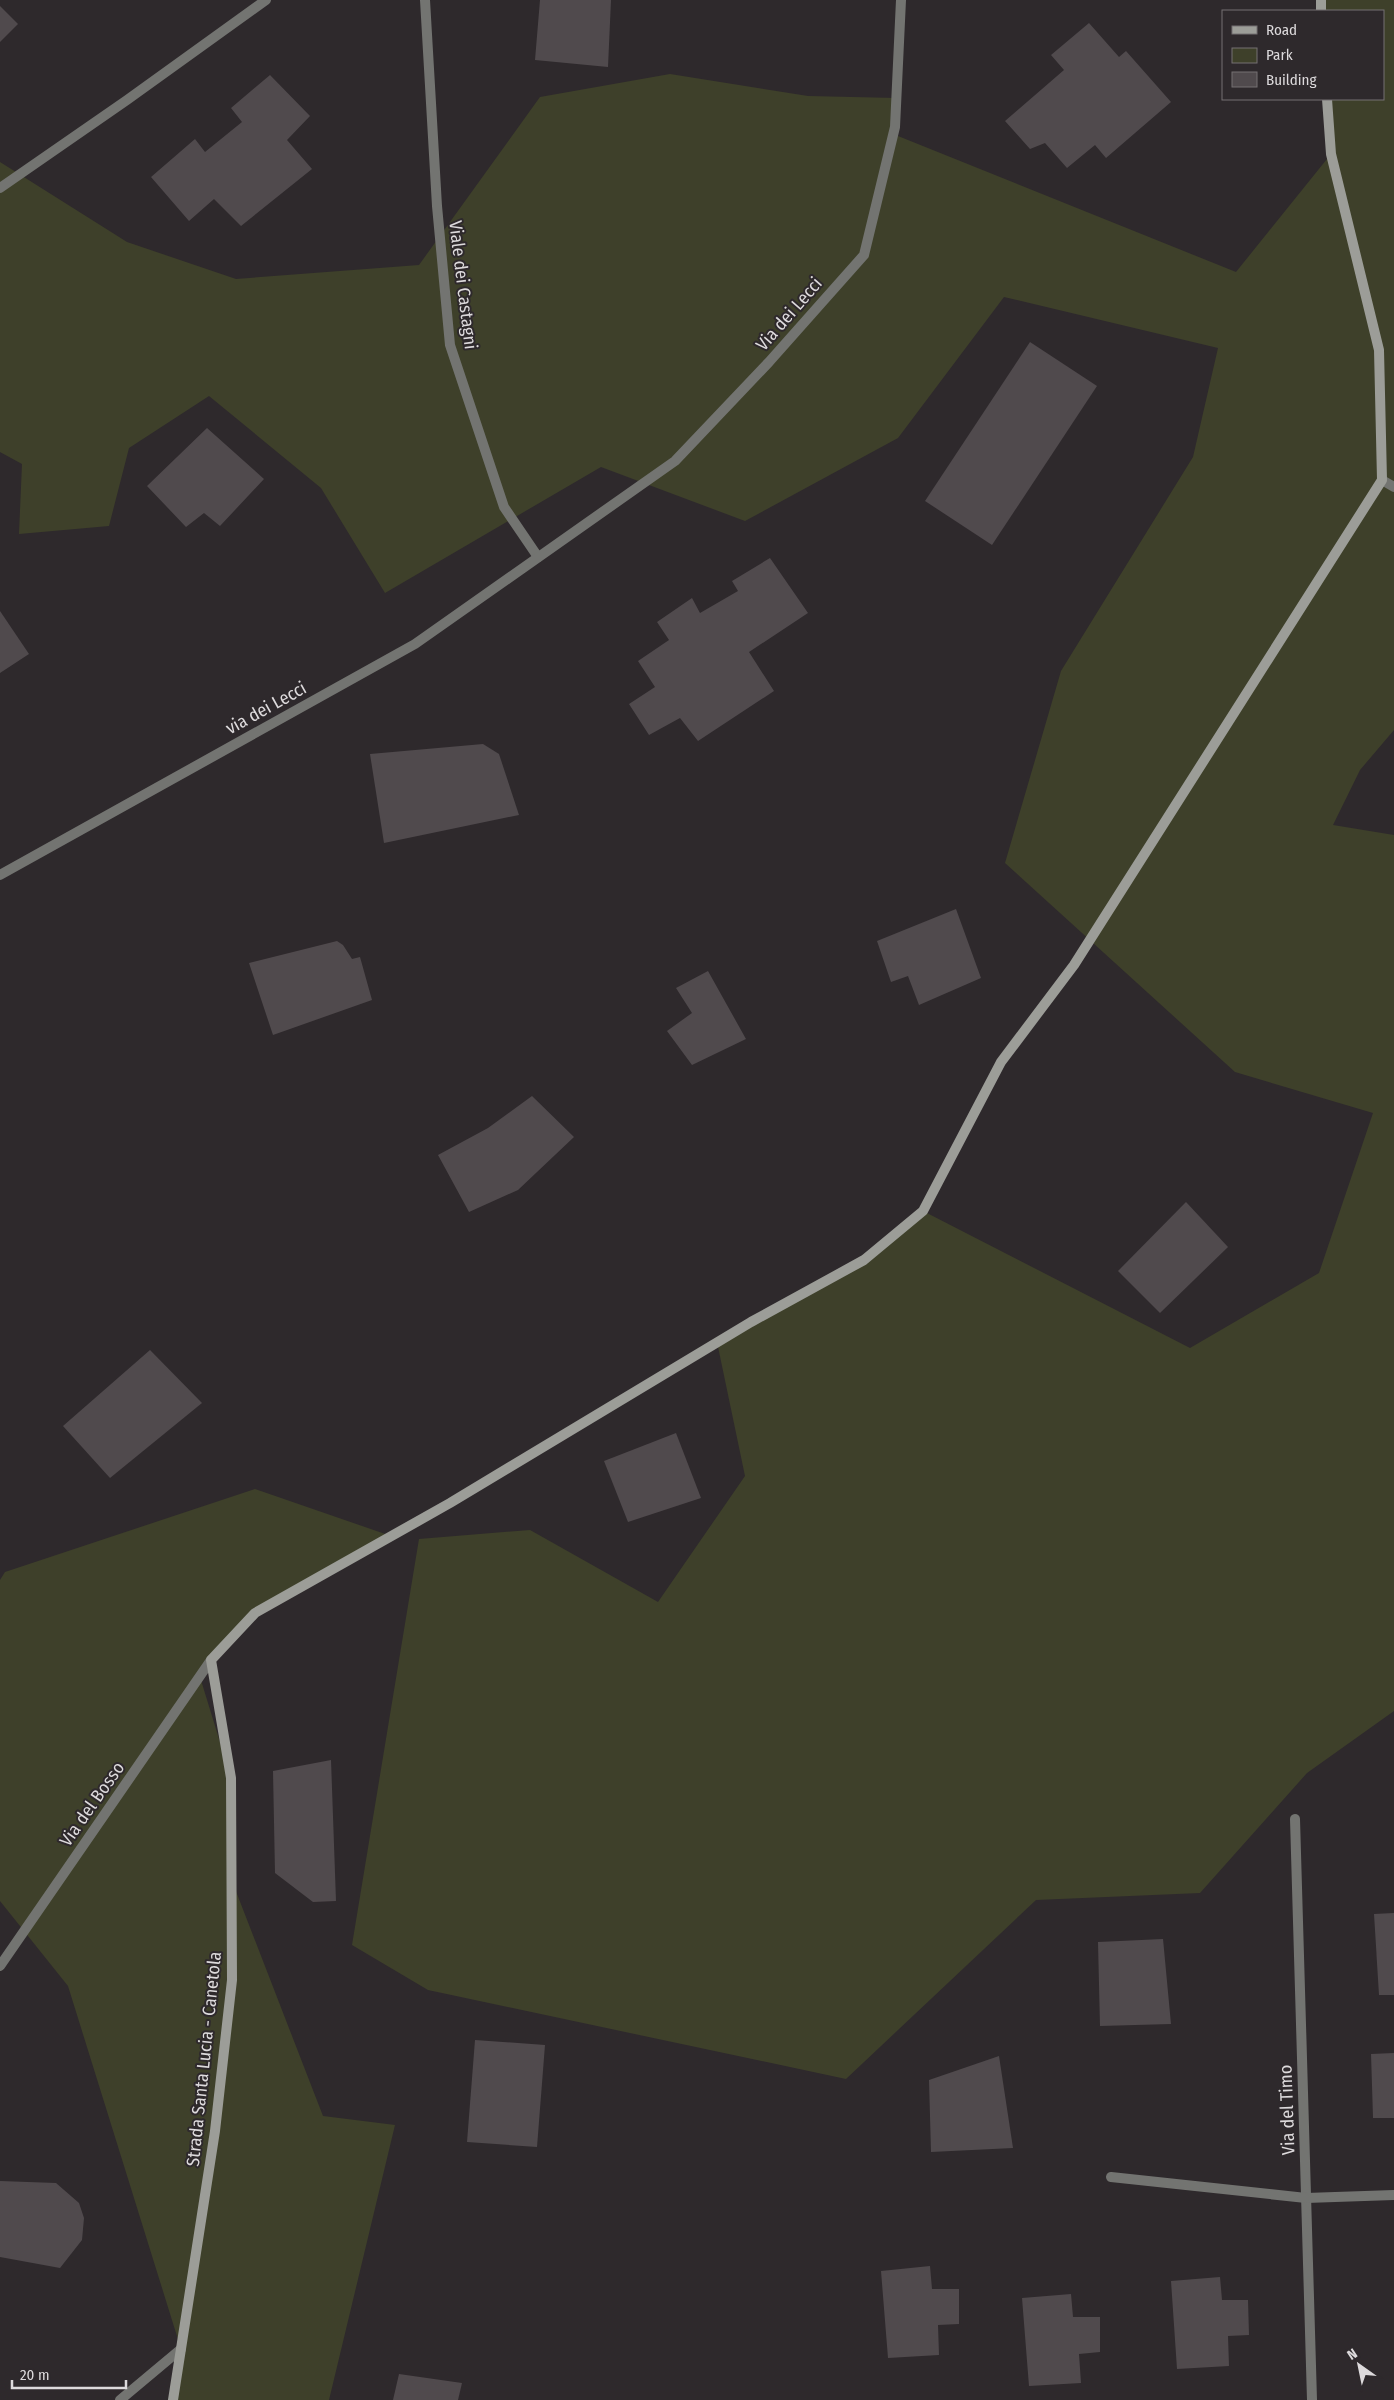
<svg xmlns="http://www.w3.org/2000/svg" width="1394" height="2400" viewBox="0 0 1394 2400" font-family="'Fira Sans Condensed',sans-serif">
<rect width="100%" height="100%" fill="#2e292c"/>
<g fill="#3e402a">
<path d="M 1322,0 L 1394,0 L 1394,730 L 1360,770 L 1333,825 L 1394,835 L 1394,1711 L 1307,1773 L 1200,1893 L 1036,1900 L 846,2079 L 428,1990 L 352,1945 L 419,1539 L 530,1530 L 658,1602 L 745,1476 L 717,1342 L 864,1260 L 923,1211 L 1190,1348 L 1319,1273 L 1373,1113 L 1235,1072 L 1005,863 L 1061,671 L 1193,457 L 1218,348 L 1004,297 L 898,438 L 745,521 L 601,467 L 385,593 L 321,488 L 209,396 L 129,448 L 109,526 L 19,534 L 22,464 L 0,452 L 0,162 L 127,242 L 236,279 L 419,265 L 540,97 L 670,74 L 808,96 L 896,98 L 893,134 L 1236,272 L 1331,154 L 1327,99 L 1383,99 L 1383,11 L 1321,11 Z"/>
<path d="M 255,1489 L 391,1536 L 255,1613 L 200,1677 L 231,1778 L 232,1881 L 323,2116 L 395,2125 L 329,2400 L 173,2400 L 181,2349 L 68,1986 L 0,1901 L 0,1580 L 5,1572 Z"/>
</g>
<g fill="#504a4d">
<path d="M 540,0 L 611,0 L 608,67 L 535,60 Z"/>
<path d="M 0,6 L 18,24 L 0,42 Z"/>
<path d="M 1089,23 L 1119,57 L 1126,51 L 1171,102 L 1106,158 L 1095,145 L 1067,168 L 1045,143 L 1030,149 L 1005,121 L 1064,70 L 1051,55 Z"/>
<path d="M 270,75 L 310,116 L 287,140 L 312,169 L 241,226 L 214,199 L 189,221 L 151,177 L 195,139 L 205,152 L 242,122 L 231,108 Z"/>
<path d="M 1030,342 L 1097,386 L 992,545 L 925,501 Z"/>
<path d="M 207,428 L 264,479 L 220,526 L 204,513 L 186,527 L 147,486 Z"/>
<path d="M 770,558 L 808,613 L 749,652 L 774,691 L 698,741 L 680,718 L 649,735 L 629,704 L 655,687 L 638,661 L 669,640 L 657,622 L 692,598 L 700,613 L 738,591 L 732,581 Z"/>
<path d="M 0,611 L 29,654 L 0,673 Z"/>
<path d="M 483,744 L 499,754 L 519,815 L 384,843 L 370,754 Z"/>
<path d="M 956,909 L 981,978 L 919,1005 L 908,976 L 891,982 L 877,941 Z"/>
<path d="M 337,941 L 343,945 L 352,959 L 360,957 L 372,1000 L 273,1035 L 249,963 Z"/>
<path d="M 708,971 L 746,1039 L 692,1065 L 667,1031 L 692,1013 L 676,988 Z"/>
<path d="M 532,1096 L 574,1137 L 518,1190 L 469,1212 L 438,1155 L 488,1128 Z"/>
<path d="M 1186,1202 L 1228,1247 L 1160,1313 L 1118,1271 Z"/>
<path d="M 150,1350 L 202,1403 L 110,1478 L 63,1426 Z"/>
<path d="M 676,1433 L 701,1498 L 628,1522 L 604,1461 Z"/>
<path d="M 331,1760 L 336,1901 L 313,1902 L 275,1873 L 273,1771 Z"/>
<path d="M 1394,1913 L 1394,1995 L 1379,1995 L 1374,1914 Z"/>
<path d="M 1163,1939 L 1171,2024 L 1100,2026 L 1098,1942 Z"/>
<path d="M 475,2040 L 545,2045 L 537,2147 L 467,2142 Z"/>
<path d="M 1394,2053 L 1394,2118 L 1373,2118 L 1371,2054 Z"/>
<path d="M 999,2056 L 1013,2148 L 931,2152 L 929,2080 Z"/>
<path d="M 0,2181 L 56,2183 L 79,2203 L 84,2218 L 82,2240 L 60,2268 L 0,2257 Z"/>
<path d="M 930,2266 L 932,2289 L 959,2289 L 959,2324 L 938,2325 L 939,2355 L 888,2358 L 881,2271 Z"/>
<path d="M 1220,2277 L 1222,2300 L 1248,2300 L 1249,2335 L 1228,2336 L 1229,2366 L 1177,2369 L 1171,2281 Z"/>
<path d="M 1071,2294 L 1073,2317 L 1100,2317 L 1100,2352 L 1079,2354 L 1081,2383 L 1029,2386 L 1022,2298 Z"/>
<path d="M 399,2374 L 462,2383 L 458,2400 L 393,2400 Z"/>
</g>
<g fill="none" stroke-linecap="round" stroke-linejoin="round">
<g stroke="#737471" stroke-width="10">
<path d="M 425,0 L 437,206 L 450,345 L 504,507 L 538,557"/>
<path d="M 0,188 L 127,100 L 266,0"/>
<path d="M 1382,480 L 1394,487"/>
<path d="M 0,875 L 415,644 L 675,461 L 769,362 L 864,255 L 895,127 L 901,0"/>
<path d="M 1295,1819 L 1312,2400"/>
<path d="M 0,1966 L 211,1660"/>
<path d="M 1111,2177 L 1306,2198 L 1394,2195"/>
<path d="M 120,2400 L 181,2349"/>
</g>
<g stroke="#9c9d98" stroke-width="10">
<path d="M 1321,11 L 1321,0"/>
<path d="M 173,2400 L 215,2131 L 232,1980 L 231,1778 L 211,1660 L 255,1613 L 450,1503 L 751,1322 L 864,1260 L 923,1211 L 1001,1062 L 1074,965 L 1382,480 L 1379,350 L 1331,154 L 1327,99"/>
</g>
</g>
<g text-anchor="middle" stroke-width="4" stroke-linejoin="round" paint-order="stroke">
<g font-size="18" fill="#dddadc" stroke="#2e292c">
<text transform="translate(463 285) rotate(83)" y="6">Viale dei Castagni</text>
<text transform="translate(789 314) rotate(-49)" y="6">Via dei Lecci</text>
<text transform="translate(266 708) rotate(-29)" y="6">via dei Lecci</text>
<text transform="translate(92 1804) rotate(-55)" y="6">Via del Bosso</text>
<text transform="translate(204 2059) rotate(-84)" y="6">Strada Santa Lucia - Canetola</text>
<text transform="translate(1287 2110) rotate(-92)" y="6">Via del Timo</text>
</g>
</g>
<rect x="1222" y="10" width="162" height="90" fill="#2e292c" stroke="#747072"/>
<rect x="1232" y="26" width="25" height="8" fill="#9c9d98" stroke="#747072"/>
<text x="1266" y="35" font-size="15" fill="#dddadc">Road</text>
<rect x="1232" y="48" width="25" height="15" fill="#3e402a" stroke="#747072"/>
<text x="1266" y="60" font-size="15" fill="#dddadc">Park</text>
<rect x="1232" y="72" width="25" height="15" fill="#504a4d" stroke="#747072"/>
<text x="1266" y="85" font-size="15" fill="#dddadc">Building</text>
<g transform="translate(1359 2365) rotate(327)" stroke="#2e292c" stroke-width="4" paint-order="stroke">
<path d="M0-4L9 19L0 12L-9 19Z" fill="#dddadc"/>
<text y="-8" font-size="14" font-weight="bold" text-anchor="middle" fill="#dddadc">N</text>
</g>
<path d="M12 2380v8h114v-8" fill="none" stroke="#dddadc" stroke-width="2.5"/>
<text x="20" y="2380" font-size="15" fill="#dddadc" stroke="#2e292c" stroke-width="4" paint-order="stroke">20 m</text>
</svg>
